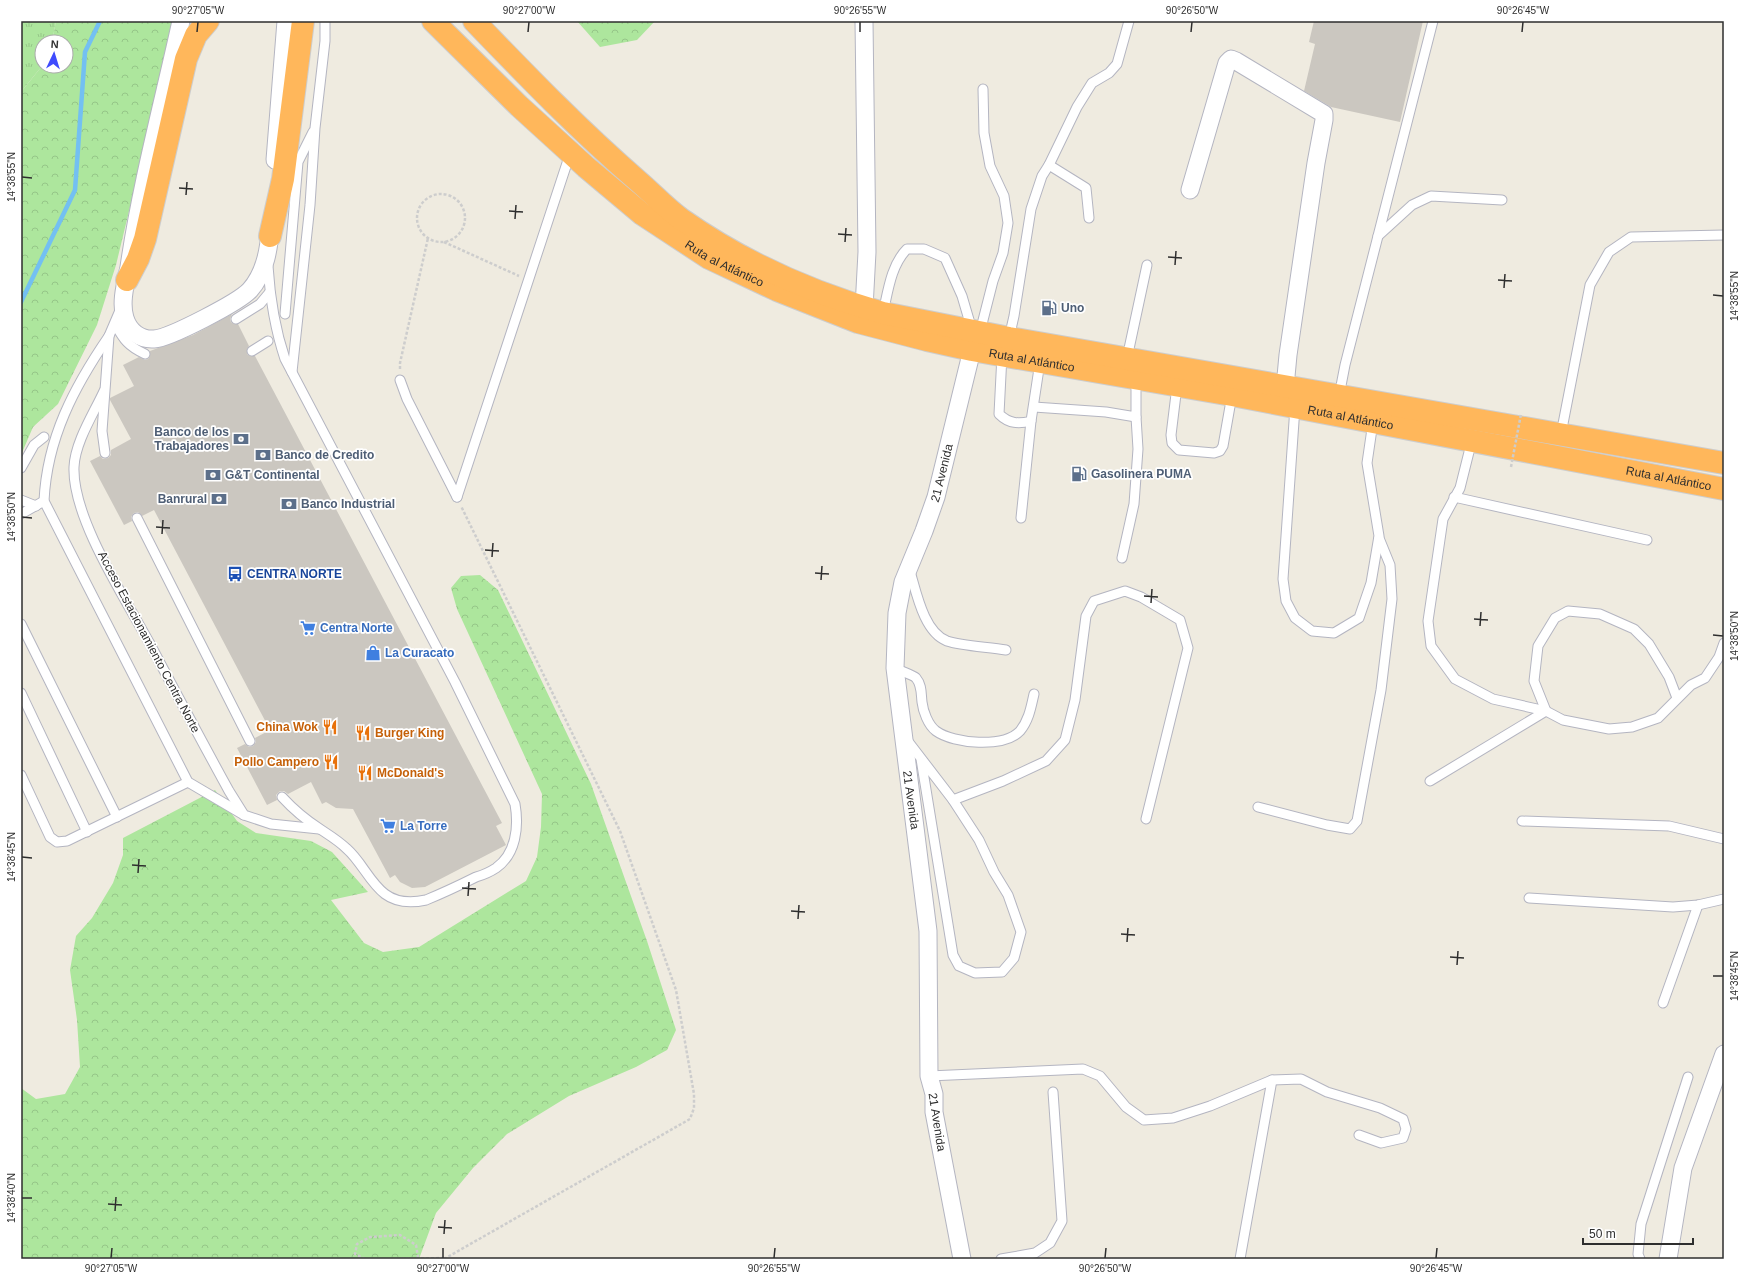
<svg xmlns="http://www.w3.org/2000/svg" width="1745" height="1280" viewBox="0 0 1745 1280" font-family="Arial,sans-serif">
<defs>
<pattern id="grass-tufts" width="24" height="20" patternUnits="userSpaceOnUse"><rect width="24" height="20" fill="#ade69d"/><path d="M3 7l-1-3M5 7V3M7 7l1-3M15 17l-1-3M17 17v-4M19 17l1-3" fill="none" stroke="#95c688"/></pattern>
<pattern id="forest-crowns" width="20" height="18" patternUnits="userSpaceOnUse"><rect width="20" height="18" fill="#ade69d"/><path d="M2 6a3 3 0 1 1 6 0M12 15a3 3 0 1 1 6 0" fill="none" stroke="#95c688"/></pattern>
</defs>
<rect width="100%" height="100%" fill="#efebe0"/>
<path fill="url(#grass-tufts)" d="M 21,21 L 56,21 L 52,42 L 42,42 L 42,66 L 21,92 Z"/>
<g fill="url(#forest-crowns)">
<path d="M 56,21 L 175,21 L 116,265 L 97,325 L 58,404 L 33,427 L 21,455 L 21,92 L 42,66 L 66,66 L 66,42 L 52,42 Z"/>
<path d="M 577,21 L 655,21 L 637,40 L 600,47 Z"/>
<path d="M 480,575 L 498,590 L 591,784 L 647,941 L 676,1030 L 667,1050 L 636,1067 L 569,1096 L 507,1134 L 473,1168 L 436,1213 L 419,1259 L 21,1259 L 21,1088 L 36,1099 L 65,1094 L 80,1067 L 77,1020 L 70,970 L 76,936 L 92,918 L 113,883 L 123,855 L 123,838 L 215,790 L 237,821 L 256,833 L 311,841 L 332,852 L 368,892 L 331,900 L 364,943 L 383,952 L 419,947 L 526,881 L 537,857 L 541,827 L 542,794 L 457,609 L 451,588 L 461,576 Z"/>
</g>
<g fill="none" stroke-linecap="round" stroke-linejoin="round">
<path stroke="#73c0f2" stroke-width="4.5" d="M 21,302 L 75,190 L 85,52 L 100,21"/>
</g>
<g fill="#cbc7c0">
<path d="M 1314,21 L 1423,21 L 1400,122 L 1331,107 L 1304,91 L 1315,44 L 1309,42 Z"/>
<path d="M 232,314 L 230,319 L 231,322 L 234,324 L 238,324 L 249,346 L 247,349 L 247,354 L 250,356 L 255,356 L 502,823 L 496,826 L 506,845 L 425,887 L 412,888 L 400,882 L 395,875 L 390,878 L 353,809 L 336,808 L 326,802 L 322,804 L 311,782 L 288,794 L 284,791 L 280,791 L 276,795 L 277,800 L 267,805 L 237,748 L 245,744 L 249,747 L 253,746 L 256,742 L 255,738 L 270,730 L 154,510 L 142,516 L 138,512 L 134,513 L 131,517 L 132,521 L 124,525 L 90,461 L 100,456 L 103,459 L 108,458 L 111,455 L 111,450 L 131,439 L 110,400 L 110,398 L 134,386 L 123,365 L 139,357 L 145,360 L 148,359 L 150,356 L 150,351 L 193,335 Z"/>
</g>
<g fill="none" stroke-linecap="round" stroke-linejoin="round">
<defs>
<g id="lane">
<path d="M 1049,165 L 1086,188 L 1089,218"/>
<path d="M 1378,236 L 1412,205 L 1431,196 L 1502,200"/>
<path d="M 268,266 C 270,298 275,329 285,359 L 455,682 L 515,804 C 519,827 516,854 496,868 C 490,872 483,875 476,877 C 460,885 443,893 426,900 C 412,903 397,903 385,894 C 370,883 361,861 347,849 C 339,841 329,835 320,829 C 306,820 293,809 282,797"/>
<path d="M 883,313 C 888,291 891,265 907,249 L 924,249 L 945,258 L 962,296 L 972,330"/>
<path d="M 285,314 L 298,162 L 313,132"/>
<path d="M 236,319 L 260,304 L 270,292"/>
<path d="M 115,324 C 124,340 128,346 145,354"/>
<path d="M 980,332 L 993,281 L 1003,253 L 1008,223 L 1004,196 L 990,166 L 984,133 L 983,89"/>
<path d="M 109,336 C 74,387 47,438 44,501 L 188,782 L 244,815"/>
<path d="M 1009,338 L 1014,316 L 1031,209 L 1042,176 L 1049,165 L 1077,107 L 1092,83 L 1109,73 L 1117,64 L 1129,21"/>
<path d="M 252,351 L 268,341"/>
<path d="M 1002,355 L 999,414 C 1009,424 1019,424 1031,421 L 1040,362"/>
<path d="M 1127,358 L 1147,265"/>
<path d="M 292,372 L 310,205 L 315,128 L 325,41 L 325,21"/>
<path d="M 400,380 L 407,399 L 457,497"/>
<path d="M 1177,386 L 1171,435 L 1172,443 L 1179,450 L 1214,453 L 1220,451 L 1223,446 L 1232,395"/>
<path d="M 104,391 C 94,413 75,442 74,467 C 72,518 125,598 150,644 C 176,693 202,742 229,791 L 244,815 L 271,824 L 319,829"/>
<path d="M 1339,396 L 1345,365 L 1433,21"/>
<path d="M 1034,407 L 1106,412 L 1136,417 L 1136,378"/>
<path d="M 1295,407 L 1283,579 L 1286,601 L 1295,618 L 1312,631 L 1334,633 L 1359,618 L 1371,583 L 1379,536 L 1367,463 L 1373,422"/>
<path d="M 1561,434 L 1590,285 L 1609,252 L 1631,237 L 1724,235"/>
<path d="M 1472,440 L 1460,488 L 1443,519 L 1428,621 L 1431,646 L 1455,679 L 1493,699 L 1546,711 L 1563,720 L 1609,729 L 1632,727 L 1658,718 L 1691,685 L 1705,678 L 1719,657 L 1724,643"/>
<path d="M 105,453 L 102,431 L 109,336 L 121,308"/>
<path d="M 21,468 L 34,445 L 44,437"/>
<path d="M 457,497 L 570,154"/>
<path d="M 1454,497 L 1647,540"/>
<path d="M 21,500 L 36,506"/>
<path d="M 21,514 L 44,501"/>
<path d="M 137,518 L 250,741"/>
<path d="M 1021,518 L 1031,421"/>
<path d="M 1122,558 L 1134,504 L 1138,449 L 1136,417"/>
<path d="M 909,568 C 916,590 923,632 947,641 C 962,646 989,647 1006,650"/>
<path d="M 21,624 L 117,817"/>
<path d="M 895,668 C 900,671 913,675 916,678 C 922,685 921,694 922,702 C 923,711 928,725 936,731 C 954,744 1004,748 1020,731 C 1029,720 1031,707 1034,694"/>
<path d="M 21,693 L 87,832"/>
<path d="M 907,740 L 953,800 L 979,840 L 994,872 L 1008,895 L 1021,932 L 1014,958 L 1002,972 L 975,973 L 959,966 L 953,955 L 921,759"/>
<path d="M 21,775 L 50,837 L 57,842 L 67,841 L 188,782"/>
<path d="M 1430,781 L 1546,711 L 1534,681 L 1538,646 L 1555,618 L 1568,611 L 1600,614 L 1634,629 L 1649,644 L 1669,677 L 1677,698"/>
<path d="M 953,800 L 1003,781 L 1046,761 L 1065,740 L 1075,700 L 1086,616 L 1094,601 L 1125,591 L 1141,597 L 1180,620 L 1188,648 L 1146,819"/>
<path d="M 1258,807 L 1327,825 L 1350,829 L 1357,821 L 1381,690 L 1392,599 L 1390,565 L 1379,538"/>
<path d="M 1522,821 L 1669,826 L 1724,839"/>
<path d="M 1529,898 L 1673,907 L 1698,905 L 1724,899"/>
<path d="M 1663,1003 L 1698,905"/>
<path d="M 929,1076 L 1083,1069 L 1100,1076 L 1126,1107 L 1144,1120 L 1173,1118 L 1210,1106 L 1272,1080 L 1301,1079 L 1327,1092 L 1380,1108 L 1403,1119 L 1406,1129 L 1403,1138 L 1381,1143 L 1359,1135"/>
<path d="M 1001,1259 L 1035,1253 L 1050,1243 L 1062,1221 L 1053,1092"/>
<path d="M 1240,1259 L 1272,1080"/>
<path d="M 1640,1259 L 1638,1254 L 1641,1224 L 1688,1077"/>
</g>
<g id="street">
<path d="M 181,21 C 163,103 141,184 129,267 C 126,282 120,302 125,318 C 129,331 140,340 154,339 C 170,338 239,302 250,290 C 266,272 269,247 271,225"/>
<path d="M 275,160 L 286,21"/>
<path d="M 1190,190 L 1227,63 L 1231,59 L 1236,61 L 1324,114 L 1324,120 L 1316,163 L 1288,355 L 1285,387"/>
<path d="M 864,308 L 867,252 L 864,21"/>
<path id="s1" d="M 962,1259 L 934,1112 L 934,1094 L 929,1076 L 928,931 L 895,668 L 897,613 L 903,582 L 924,531 L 936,497 L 972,350"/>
<path d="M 1668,1259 L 1683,1168 L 1724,1054"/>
</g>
<g id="highway">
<path id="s2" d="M 433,21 L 519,106 L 586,167 L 642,214 L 709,258 L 777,290 L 858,322 L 927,340 L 972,350 L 1232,395 L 1724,489"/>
<path d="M 474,21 C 527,76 580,131 638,181 C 652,193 666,208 681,219 C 741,261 812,293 883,313 L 1009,338 L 1724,463"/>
<path d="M 270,236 L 283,179 L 303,21"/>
<path d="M 127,280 L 138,259 L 145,239 L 186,59 L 196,35 L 208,21"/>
</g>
</defs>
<use href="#lane" stroke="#b4b5c1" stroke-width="11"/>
<use href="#street" stroke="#b4b5c1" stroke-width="19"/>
<use href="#highway" stroke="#cdcdcd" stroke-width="24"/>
<g stroke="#cdcdcd" stroke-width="2.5" stroke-dasharray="3 2" stroke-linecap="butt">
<circle cx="441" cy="218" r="24"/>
<path d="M 444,242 L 519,276"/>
<path d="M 400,369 L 400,363 L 428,238"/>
<path d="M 365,1259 L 355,1254 L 357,1244 L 370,1237 L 400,1235 L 416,1245 L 418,1257"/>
<path d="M 396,1259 L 445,1258"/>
<path d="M 444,1259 L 690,1119 L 694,1108 L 694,1094 L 676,990 L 620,831 L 461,506"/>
</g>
<use href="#lane" stroke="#fff" stroke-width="9"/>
<use href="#street" stroke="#fff" stroke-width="17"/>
<use href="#highway" stroke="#ffb75b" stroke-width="22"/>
<path stroke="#cdcdcd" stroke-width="2.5" stroke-dasharray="3 2" stroke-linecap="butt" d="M 1511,467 L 1521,414"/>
</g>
<path fill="none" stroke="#2e2e2e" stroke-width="1.5" d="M 197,32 L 198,22M 528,32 L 529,22M 860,32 L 860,22M 1191,32 L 1192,22M 1522,32 L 1523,22M 22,177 L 32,178M 179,188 L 193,189M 186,195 L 187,182M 509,211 L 523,212M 515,219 L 516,205M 838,234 L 852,235M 845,242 L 846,228M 1168,257 L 1182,258M 1175,265 L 1176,251M 1498,280 L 1512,281M 1504,288 L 1505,274M 1713,295 L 1723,296M 22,517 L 32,518M 156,527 L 170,528M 162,534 L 163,520M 485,550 L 499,551M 492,557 L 493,543M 815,573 L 829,574M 821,580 L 822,566M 1144,596 L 1158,597M 1151,603 L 1152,589M 1474,619 L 1488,620M 1480,626 L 1481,612M 1713,635 L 1723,636M 22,857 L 32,858M 132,865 L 146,866M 138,873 L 139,859M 462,888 L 476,889M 468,896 L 469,882M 791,911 L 805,912M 798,919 L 799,905M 1121,934 L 1135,935M 1127,942 L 1128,928M 1450,957 L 1464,958M 1457,965 L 1458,951M 1713,976 L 1723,976M 22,1198 L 32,1198M 108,1204 L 122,1205M 115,1211 L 116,1197M 438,1227 L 452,1228M 444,1234 L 445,1220M 111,1258 L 112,1248M 443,1258 L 443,1248M 774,1258 L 775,1248M 1105,1258 L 1106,1248M 1436,1258 L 1437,1248"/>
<defs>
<symbol id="fuel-bare" viewBox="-9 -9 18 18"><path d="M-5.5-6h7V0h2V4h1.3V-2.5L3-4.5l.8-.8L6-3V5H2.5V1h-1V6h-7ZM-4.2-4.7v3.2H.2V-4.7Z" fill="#5c6f8a" stroke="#fff" stroke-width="2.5" paint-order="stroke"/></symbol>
<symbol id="bank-bare" viewBox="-9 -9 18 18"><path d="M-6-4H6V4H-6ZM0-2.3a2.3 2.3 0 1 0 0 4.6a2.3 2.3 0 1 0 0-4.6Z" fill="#5c6f8a" stroke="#fff" stroke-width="2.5" paint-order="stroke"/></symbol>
<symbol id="bus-bare" viewBox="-9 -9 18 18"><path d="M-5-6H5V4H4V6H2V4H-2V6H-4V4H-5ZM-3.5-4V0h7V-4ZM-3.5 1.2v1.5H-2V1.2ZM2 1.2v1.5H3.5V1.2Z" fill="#1a4fb4" stroke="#fff" stroke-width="2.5" paint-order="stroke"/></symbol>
<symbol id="supermarket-bare" viewBox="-9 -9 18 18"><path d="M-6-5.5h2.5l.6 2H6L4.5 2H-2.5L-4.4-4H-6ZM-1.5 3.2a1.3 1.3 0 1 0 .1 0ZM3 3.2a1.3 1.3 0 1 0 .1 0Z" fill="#3f7fe0" stroke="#fff" stroke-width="2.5" paint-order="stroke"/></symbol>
<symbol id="shop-bare" viewBox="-9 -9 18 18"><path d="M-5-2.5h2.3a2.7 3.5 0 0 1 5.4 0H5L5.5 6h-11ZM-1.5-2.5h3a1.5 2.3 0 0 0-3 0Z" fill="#3f7fe0" stroke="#fff" stroke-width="2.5" paint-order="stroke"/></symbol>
<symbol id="restaurant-bare" viewBox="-9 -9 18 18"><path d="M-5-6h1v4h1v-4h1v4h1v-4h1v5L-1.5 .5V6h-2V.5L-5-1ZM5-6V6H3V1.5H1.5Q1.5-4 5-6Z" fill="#e8710a" stroke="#fff" stroke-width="2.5" paint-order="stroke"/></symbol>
</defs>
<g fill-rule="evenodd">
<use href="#fuel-bare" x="1038" y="297" width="22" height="22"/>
<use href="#bank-bare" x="230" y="428" width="22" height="22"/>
<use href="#bank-bare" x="252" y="444" width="22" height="22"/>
<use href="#fuel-bare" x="1068" y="463" width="22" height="22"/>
<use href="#bank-bare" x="202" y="464" width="22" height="22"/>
<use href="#bank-bare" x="208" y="488" width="22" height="22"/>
<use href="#bank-bare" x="278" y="493" width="22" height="22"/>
<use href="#bus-bare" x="224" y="563" width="22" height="22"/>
<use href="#supermarket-bare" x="297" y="617" width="22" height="22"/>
<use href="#shop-bare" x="362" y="642" width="22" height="22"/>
<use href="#restaurant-bare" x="319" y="716" width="22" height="22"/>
<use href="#restaurant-bare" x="352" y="722" width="22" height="22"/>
<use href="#restaurant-bare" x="320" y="751" width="22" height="22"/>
<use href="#restaurant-bare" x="354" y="762" width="22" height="22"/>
<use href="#supermarket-bare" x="377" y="815" width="22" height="22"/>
</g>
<g text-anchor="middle" stroke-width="3.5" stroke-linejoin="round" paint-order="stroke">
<g font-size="12" fill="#2e2e2e" stroke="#fff">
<text dy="4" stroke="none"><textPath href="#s2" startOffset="381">Ruta al Atlántico</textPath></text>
<text dy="4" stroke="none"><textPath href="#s2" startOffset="705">Ruta al Atlántico</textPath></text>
<text dy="4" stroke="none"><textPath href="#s2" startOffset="1029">Ruta al Atlántico</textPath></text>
<text dy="4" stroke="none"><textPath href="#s1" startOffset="799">21 Avenida</textPath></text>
<text dy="4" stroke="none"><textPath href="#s2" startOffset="1353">Ruta al Atlántico</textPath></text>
<text transform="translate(149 642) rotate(62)" y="4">Acceso Estacionamiento Centra Norte</text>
<text transform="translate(911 800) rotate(82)" y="4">21 Avenida</text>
<text transform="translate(937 1122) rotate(81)" y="4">21 Avenida</text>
</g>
<g font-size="12" font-weight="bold" fill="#4e5e75" stroke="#fff" text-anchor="start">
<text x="1061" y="312">Uno</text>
<text x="229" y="436" text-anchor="end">Banco de los<tspan x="229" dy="14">Trabajadores</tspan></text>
<text x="275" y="459">Banco de Credito</text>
<text x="1091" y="478">Gasolinera PUMA</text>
<text x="225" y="479">G&amp;T Continental</text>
<text x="207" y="503" text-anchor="end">Banrural</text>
<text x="301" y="508">Banco Industrial</text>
</g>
<g font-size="12" font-weight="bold" fill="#164399" stroke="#fff" text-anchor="start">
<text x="247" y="578">CENTRA NORTE</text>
</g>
<g font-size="12" font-weight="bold" fill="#366cbe" stroke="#fff" text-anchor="start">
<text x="320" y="632">Centra Norte</text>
<text x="385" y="657">La Curacato</text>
<text x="400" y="830">La Torre</text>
</g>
<g font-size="12" font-weight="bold" fill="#c56008" stroke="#fff" text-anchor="end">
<text x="318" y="731">China Wok</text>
<text x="375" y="737" text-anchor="start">Burger King</text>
<text x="319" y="766">Pollo Campero</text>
<text x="377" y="777" text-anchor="start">McDonald's</text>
</g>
</g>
<rect width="1745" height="1280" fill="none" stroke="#ffffff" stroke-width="44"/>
<g transform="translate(54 54) rotate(4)"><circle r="19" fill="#ffffff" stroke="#ababab"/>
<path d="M0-3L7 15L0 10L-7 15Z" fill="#3f4bfd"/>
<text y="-6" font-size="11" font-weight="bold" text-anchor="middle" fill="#2e2e2e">N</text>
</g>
<path d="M1583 1238v6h110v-6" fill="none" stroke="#2e2e2e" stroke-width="2"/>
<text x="1589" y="1238" font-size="12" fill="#2e2e2e" stroke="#ffffff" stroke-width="3" paint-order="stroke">50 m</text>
<rect x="22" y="22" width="1701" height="1236" fill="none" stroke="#2e2e2e" stroke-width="1.5"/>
<g font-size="10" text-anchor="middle" fill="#2e2e2e">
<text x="198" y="14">90°27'05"W</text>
<text x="529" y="14">90°27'00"W</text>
<text x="860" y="14">90°26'55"W</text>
<text x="1192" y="14">90°26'50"W</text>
<text x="1523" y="14">90°26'45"W</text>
<text transform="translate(11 177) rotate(-90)" y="4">14°38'55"N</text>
<text transform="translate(1734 296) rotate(-90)" y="4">14°38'55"N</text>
<text transform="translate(11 517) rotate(-90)" y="4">14°38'50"N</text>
<text transform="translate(1734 636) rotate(-90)" y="4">14°38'50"N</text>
<text transform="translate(11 857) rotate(-90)" y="4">14°38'45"N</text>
<text transform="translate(1734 976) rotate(-90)" y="4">14°38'45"N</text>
<text transform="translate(11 1198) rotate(-90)" y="4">14°38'40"N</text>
<text x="111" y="1272">90°27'05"W</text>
<text x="443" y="1272">90°27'00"W</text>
<text x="774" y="1272">90°26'55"W</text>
<text x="1105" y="1272">90°26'50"W</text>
<text x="1436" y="1272">90°26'45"W</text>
</g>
</svg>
